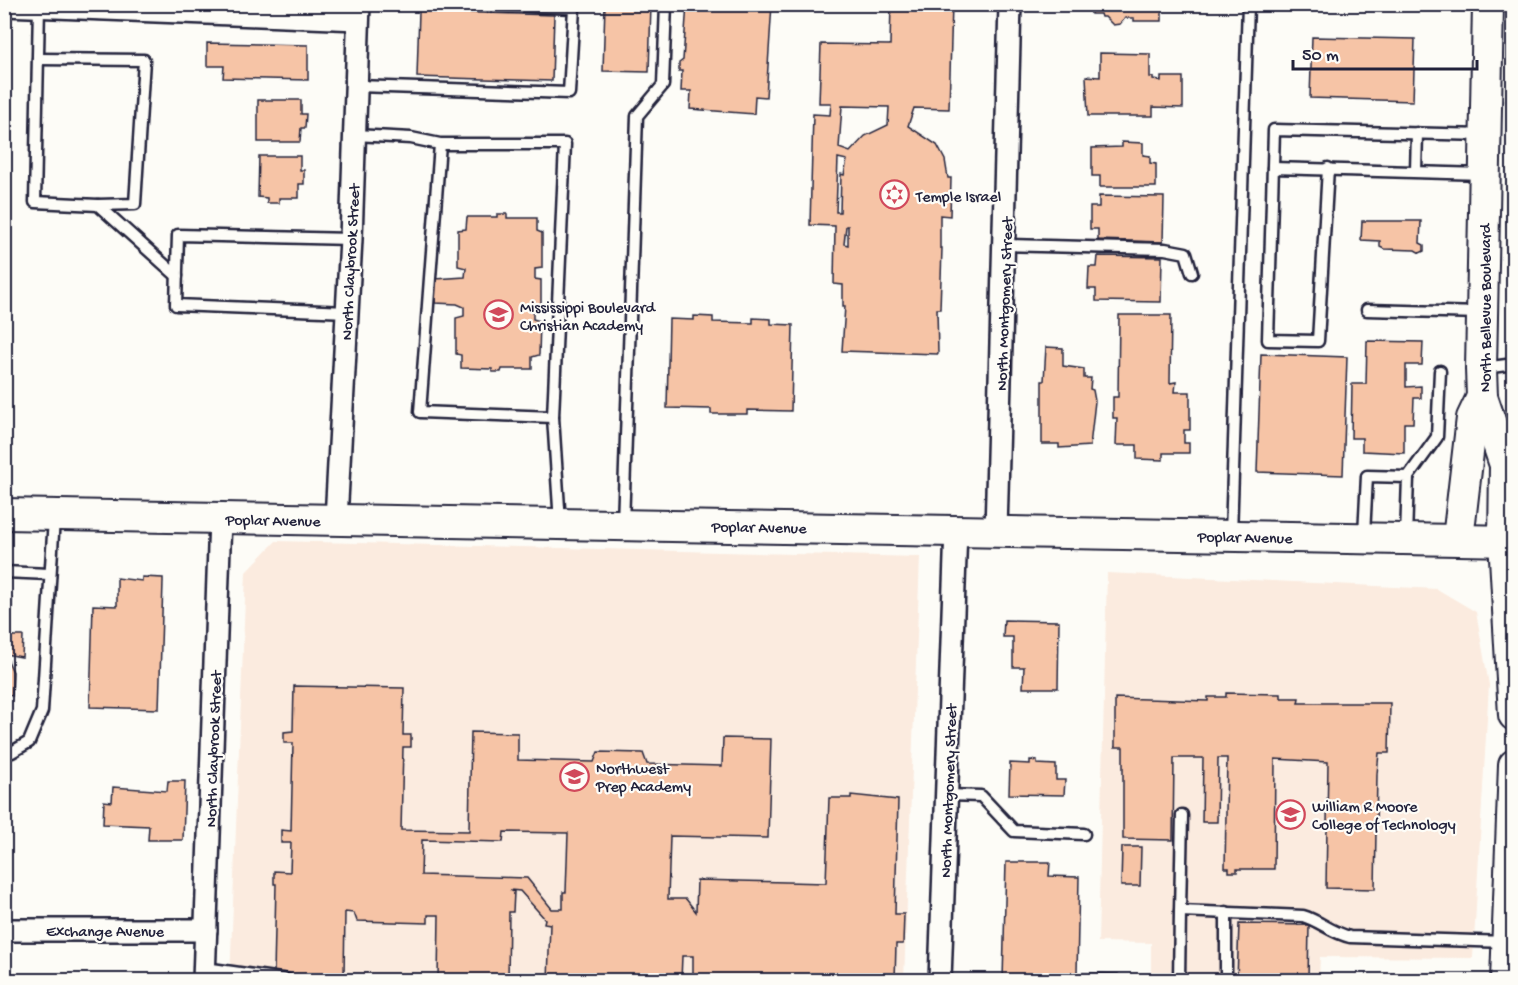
<svg xmlns="http://www.w3.org/2000/svg" width="1518" height="985" viewBox="0 0 1518 985" font-family="'Gochi Hand',sans-serif">
<rect width="100%" height="100%" fill="#fdfcf7"/>
<filter id="ink" filterUnits="userSpaceOnUse"><feTurbulence type="fractalNoise" baseFrequency=".0167" numOctaves="2"/><feDisplacementMap in="SourceGraphic" scale="12" xChannelSelector="R" yChannelSelector="G"/><feConvolveMatrix kernelMatrix="1 2 1 2 8 2 1 2 1" color-interpolation-filters="sRGB"/></filter>
<g filter="url(#ink)">
<g fill="#fbebdf">
<path d="M 276,541 L 920,557 L 904,980 L 230,980 L 246,572 Z"/>
<path d="M 1107,573 L 1437,589 L 1476,612 L 1489,685 L 1473,958 L 1320,957 L 1319,980 L 1151,980 L 1151,943 L 1098,942 Z"/>
</g>
<g fill="#f6c4a6" stroke="#22223b" stroke-width="1.5" fill-rule="evenodd">
<path d="M 605,4 L 651,4 L 649,72 L 603,71 Z"/>
<path d="M 687,4 L 772,4 L 766,97 L 755,96 L 754,114 L 690,109 L 691,91 L 681,91 L 682,71 L 679,71 L 679,63 L 683,60 Z"/>
<path d="M 891,4 L 952,4 L 949,109 L 914,108 L 908,126 L 937,145 L 945,160 L 948,178 L 951,178 L 950,216 L 940,215 L 940,248 L 942,248 L 940,309 L 937,309 L 938,354 L 842,351 L 845,306 L 843,306 L 843,285 L 834,284 L 835,226 L 810,225 L 813,114 L 830,115 L 831,103 L 819,103 L 821,44 L 890,45 ZM 842,106 L 889,107 L 888,125 L 865,136 L 850,152 L 839,148 ZM 838,158 L 847,160 L 844,175 L 841,174 L 840,212 L 836,212 ZM 846,226 L 848,226 L 848,245 L 844,244 Z"/>
<path d="M 1091,4 L 1162,4 L 1162,21 L 1134,21 L 1134,18 L 1125,18 L 1120,24 L 1113,25 L 1105,17 L 1101,17 L 1100,14 L 1091,14 Z"/>
<path d="M 419,11 L 554,15 L 552,81 L 417,77 Z"/>
<path d="M 1312,37 L 1415,39 L 1413,101 L 1310,98 Z"/>
<path d="M 207,43 L 308,45 L 308,80 L 223,78 L 224,66 L 207,66 Z"/>
<path d="M 1100,53 L 1150,54 L 1150,77 L 1153,77 L 1153,80 L 1161,81 L 1161,77 L 1183,77 L 1183,108 L 1153,107 L 1153,116 L 1088,116 L 1086,76 L 1100,77 Z"/>
<path d="M 258,100 L 301,100 L 301,114 L 306,114 L 305,128 L 301,128 L 300,142 L 258,142 Z"/>
<path d="M 1122,142 L 1143,143 L 1143,155 L 1150,156 L 1150,163 L 1156,164 L 1156,187 L 1100,187 L 1100,176 L 1092,176 L 1092,148 L 1122,147 Z"/>
<path d="M 259,156 L 300,156 L 300,170 L 304,170 L 304,184 L 299,184 L 299,198 L 279,198 L 279,203 L 267,203 L 267,198 L 258,197 Z"/>
<path d="M 1099,196 L 1164,197 L 1163,242 L 1098,240 L 1098,229 L 1090,229 L 1090,207 L 1099,207 Z"/>
<path d="M 497,214 L 507,214 L 507,218 L 537,218 L 537,231 L 542,233 L 542,268 L 535,269 L 535,279 L 541,280 L 541,308 L 533,309 L 533,319 L 540,321 L 539,355 L 532,357 L 532,369 L 502,369 L 501,372 L 492,372 L 492,369 L 461,368 L 461,355 L 456,354 L 456,318 L 464,316 L 464,307 L 457,304 L 435,303 L 435,279 L 465,277 L 466,268 L 458,266 L 458,230 L 466,229 L 467,217 L 497,217 Z"/>
<path d="M 1362,221 L 1421,221 L 1420,243 L 1424,245 L 1424,251 L 1420,253 L 1415,250 L 1384,249 L 1380,247 L 1380,241 L 1361,240 Z"/>
<path d="M 1098,256 L 1162,257 L 1161,302 L 1096,301 L 1096,289 L 1088,289 L 1089,267 L 1097,267 Z"/>
<path d="M 1119,315 L 1171,315 L 1170,383 L 1176,382 L 1175,392 L 1190,392 L 1190,430 L 1184,430 L 1184,443 L 1189,443 L 1189,453 L 1163,453 L 1163,460 L 1137,459 L 1137,445 L 1116,445 L 1117,418 L 1113,418 L 1113,397 L 1118,397 Z"/>
<path d="M 694,316 L 713,317 L 713,322 L 753,323 L 753,318 L 771,319 L 771,324 L 793,325 L 791,411 L 747,410 L 747,414 L 711,414 L 711,409 L 667,408 L 669,319 L 694,320 Z"/>
<path d="M 1367,341 L 1423,342 L 1422,365 L 1406,365 L 1406,387 L 1421,386 L 1421,398 L 1414,398 L 1413,423 L 1404,423 L 1404,453 L 1362,451 L 1362,438 L 1351,438 L 1352,384 L 1366,384 Z"/>
<path d="M 1046,347 L 1063,348 L 1063,366 L 1084,369 L 1084,378 L 1091,378 L 1090,389 L 1093,390 L 1095,401 L 1090,446 L 1059,448 L 1059,444 L 1042,444 L 1042,381 L 1044,381 Z"/>
<path d="M 1261,354 L 1347,357 L 1343,475 L 1257,472 Z"/>
<path d="M 142,577 L 163,578 L 163,582 L 159,709 L 90,707 L 93,605 L 117,606 L 117,578 L 142,581 Z"/>
<path d="M 4,598 L 12,599 L 11,636 L 23,636 L 22,657 L 5,654 L 13,672 L 12,696 L 4,693 Z"/>
<path d="M 1004,620 L 1059,621 L 1058,688 L 1023,688 L 1024,667 L 1013,667 L 1013,637 L 1003,637 Z"/>
<path d="M 294,686 L 404,688 L 403,735 L 411,735 L 411,747 L 403,747 L 401,830 L 469,831 L 471,732 L 518,733 L 518,760 L 594,762 L 598,752 L 643,753 L 647,764 L 722,766 L 723,738 L 771,739 L 768,838 L 670,836 L 668,899 L 686,899 L 696,912 L 697,880 L 826,883 L 829,798 L 851,798 L 851,795 L 898,800 L 895,914 L 904,914 L 903,944 L 896,944 L 895,980 L 693,980 L 693,956 L 682,956 L 681,980 L 548,980 L 550,924 L 544,923 L 545,919 L 520,891 L 510,890 L 514,892 L 513,912 L 509,912 L 508,980 L 438,979 L 439,915 L 428,915 L 428,923 L 357,921 L 354,913 L 345,912 L 344,976 L 339,976 L 339,980 L 328,980 L 329,976 L 274,974 L 276,884 L 274,884 L 274,871 L 290,872 L 291,843 L 281,843 L 281,830 L 291,831 L 293,743 L 284,743 L 284,732 L 293,731 ZM 504,832 L 568,833 L 566,892 L 563,892 L 563,909 L 552,909 L 527,878 L 421,875 L 422,840 L 503,842 Z"/>
<path d="M 1226,693 L 1281,694 L 1281,698 L 1299,698 L 1298,703 L 1390,703 L 1389,753 L 1379,753 L 1377,774 L 1375,889 L 1326,888 L 1328,762 L 1275,759 L 1274,869 L 1237,869 L 1237,872 L 1229,872 L 1229,868 L 1225,868 L 1227,758 L 1218,758 L 1217,822 L 1202,822 L 1203,758 L 1174,758 L 1173,840 L 1123,839 L 1123,747 L 1115,747 L 1115,698 L 1208,701 L 1208,697 L 1226,697 Z"/>
<path d="M 1030,760 L 1037,761 L 1037,764 L 1056,765 L 1056,780 L 1065,780 L 1064,795 L 1009,794 L 1010,763 L 1030,764 Z"/>
<path d="M 168,781 L 185,781 L 183,840 L 148,840 L 149,826 L 103,824 L 104,801 L 112,802 L 113,787 L 167,791 Z"/>
<path d="M 1122,847 L 1141,847 L 1140,886 L 1121,886 Z"/>
<path d="M 1006,862 L 1050,862 L 1049,876 L 1079,877 L 1077,973 L 1118,974 L 1118,980 L 1003,980 Z"/>
<path d="M 1239,924 L 1309,925 L 1308,980 L 1237,980 Z"/>
</g>
<g fill="none" stroke-linecap="round" stroke-linejoin="round">
<defs>
<g id="lane">
<path d="M 39,6 L 35,202 L 98,205 L 177,276"/>
<path d="M 38,59 L 144,60 L 135,204 L 98,205"/>
<path d="M 357,86 L 569,93 L 574,8 L 478,4"/>
<path d="M 355,135 L 411,138 L 440,144 L 565,144 L 553,417 L 420,412 L 440,144"/>
<path d="M 1273,168 L 1483,174"/>
<path d="M 1328,168 L 1318,341 L 1268,340 L 1274,130 L 1485,135"/>
<path d="M 1416,171 L 1417,133"/>
<path d="M 1004,245 L 1165,249 L 1186,253 L 1192,273"/>
<path d="M 1367,310 L 1481,313"/>
<path d="M 348,312 L 176,305 L 178,235 L 351,239"/>
<path d="M 1484,368 L 1514,364"/>
<path d="M 553,417 L 560,523"/>
<path d="M 1408,477 L 1437,437 L 1440,371"/>
<path d="M 623,524 L 637,116 L 663,85 L 666,4"/>
<path d="M 1231,535 L 1248,4"/>
<path d="M 1364,535 L 1367,476 L 1408,477 L 1406,538"/>
<path d="M 4,572 L 49,574"/>
<path d="M 4,753 L 12,752 L 29,742 L 42,711 L 54,518"/>
<path d="M 947,795 L 981,796 L 1014,831 L 1084,834"/>
<path d="M 1180,911 L 1182,815"/>
<path d="M 205,968 L 288,980"/>
<path d="M 1179,980 L 1180,911 L 1303,916 C 1320,921 1332,933 1350,937 L 1507,942"/>
<path d="M 1226,980 L 1226,912"/>
</g>
<g id="street">
<path d="M 4,5 L 358,19"/>
<path d="M 336,520 L 351,239 L 359,4"/>
<path d="M 996,531 L 1010,4"/>
<path d="M 4,930 L 206,930"/>
<path d="M 204,980 L 220,518"/>
<path d="M 940,980 L 956,529"/>
</g>
<g id="secondary">
<path d="M 1488,4 L 1481,369 L 1482,397 L 1505,465 L 1504,540 L 1514,715"/>
<path d="M 4,514 L 1514,541"/>
<path d="M 1458,539 L 1472,418 L 1482,397"/>
<path d="M 1506,980 L 1514,765"/>
</g>
</defs>
<use href="#lane" stroke="#22223b" stroke-width="15"/>
<use href="#street" stroke="#22223b" stroke-width="26"/>
<use href="#secondary" stroke="#22223b" stroke-width="34"/>
<use href="#lane" stroke="#fdfcf7" stroke-width="10"/>
<use href="#street" stroke="#fdfcf7" stroke-width="21"/>
<use href="#secondary" stroke="#fdfcf7" stroke-width="30"/>
</g>
</g>
<defs>
<symbol id="synagogue-ring" viewBox="-11 -11 22 22"><circle r="9.5" fill="#fdfcf7" stroke="#d1495b" stroke-width="1.5"/><path d="M0-6.5L5.6 3.2H-5.6ZM0 6.5L5.6-3.2H-5.6Z" fill="#d1495b"/></symbol>
<symbol id="school-ring" viewBox="-11 -11 22 22"><circle r="9.5" fill="#fdfcf7" stroke="#d1495b" stroke-width="1.5"/><path d="M0-5L7-2L0 1L-7-2ZM-4 1L0 2.5L4 1V4Q0 6-4 4Z" fill="#d1495b"/></symbol>
<symbol id="university-ring" viewBox="-11 -11 22 22"><circle r="9.5" fill="#fdfcf7" stroke="#d1495b" stroke-width="1.5"/><path d="M0-5L7-2L0 1L-7-2ZM-4 1L0 2.5L4 1V4Q0 6-4 4Z" fill="#d1495b"/></symbol>
</defs>
<g fill-rule="evenodd">
<use href="#synagogue-ring" x="878" y="178" width="33" height="33"/>
<use href="#school-ring" x="482" y="298" width="33" height="33"/>
<use href="#school-ring" x="558" y="760" width="33" height="33"/>
<use href="#university-ring" x="1274" y="798" width="33" height="33"/>
</g>
<g text-anchor="middle" stroke-width="4.5" stroke-linejoin="round" paint-order="stroke">
<g font-size="16" fill="#22223b" stroke="#fdfcf7" text-anchor="start">
<text x="916" y="201">Temple Israel</text>
<text x="520" y="312">Mississippi Boulevard<tspan x="520" dy="18">Christian Academy</tspan></text>
<text x="596" y="773">Northwest<tspan x="596" dy="18">Prep Academy</tspan></text>
<text x="1312" y="811">William R Moore<tspan x="1312" dy="18">College of Technology</tspan></text>
</g>
<g font-size="16" fill="#22223b" stroke="#fdfcf7">
<text transform="translate(349 262) rotate(-87)" y="6">North Claybrook Street</text>
<text transform="translate(1003 304) rotate(-88)" y="6">North Montgomery Street</text>
<text transform="translate(1484 308) rotate(-90)" y="6">North Bellevue Boulevard</text>
<text transform="translate(273 519) rotate(1)" y="6">Poplar Avenue</text>
<text transform="translate(759 526) rotate(1)" y="6">Poplar Avenue</text>
<text transform="translate(1245 536) rotate(1)" y="6">Poplar Avenue</text>
<text transform="translate(212 749) rotate(-88)" y="6">North Claybrook Street</text>
<text transform="translate(947 791) rotate(-88)" y="6">North Montgomery Street</text>
<text x="105" y="936">Exchange Avenue</text>
</g>
</g>
<rect width="1518" height="985" fill="none" stroke="#fdfcf7" stroke-width="24"/>
<rect x="12" y="12" width="1494" height="961" fill="none" stroke="#22223b" stroke-width="2" filter="url(#ink)"/>
<path d="M1293 60v9h184v-9" fill="none" stroke="#22223b" stroke-width="3"/>
<text x="1302" y="60" font-size="18" fill="#22223b" stroke="#fdfcf7" stroke-width="4.5" paint-order="stroke">50 m</text>
</svg>
